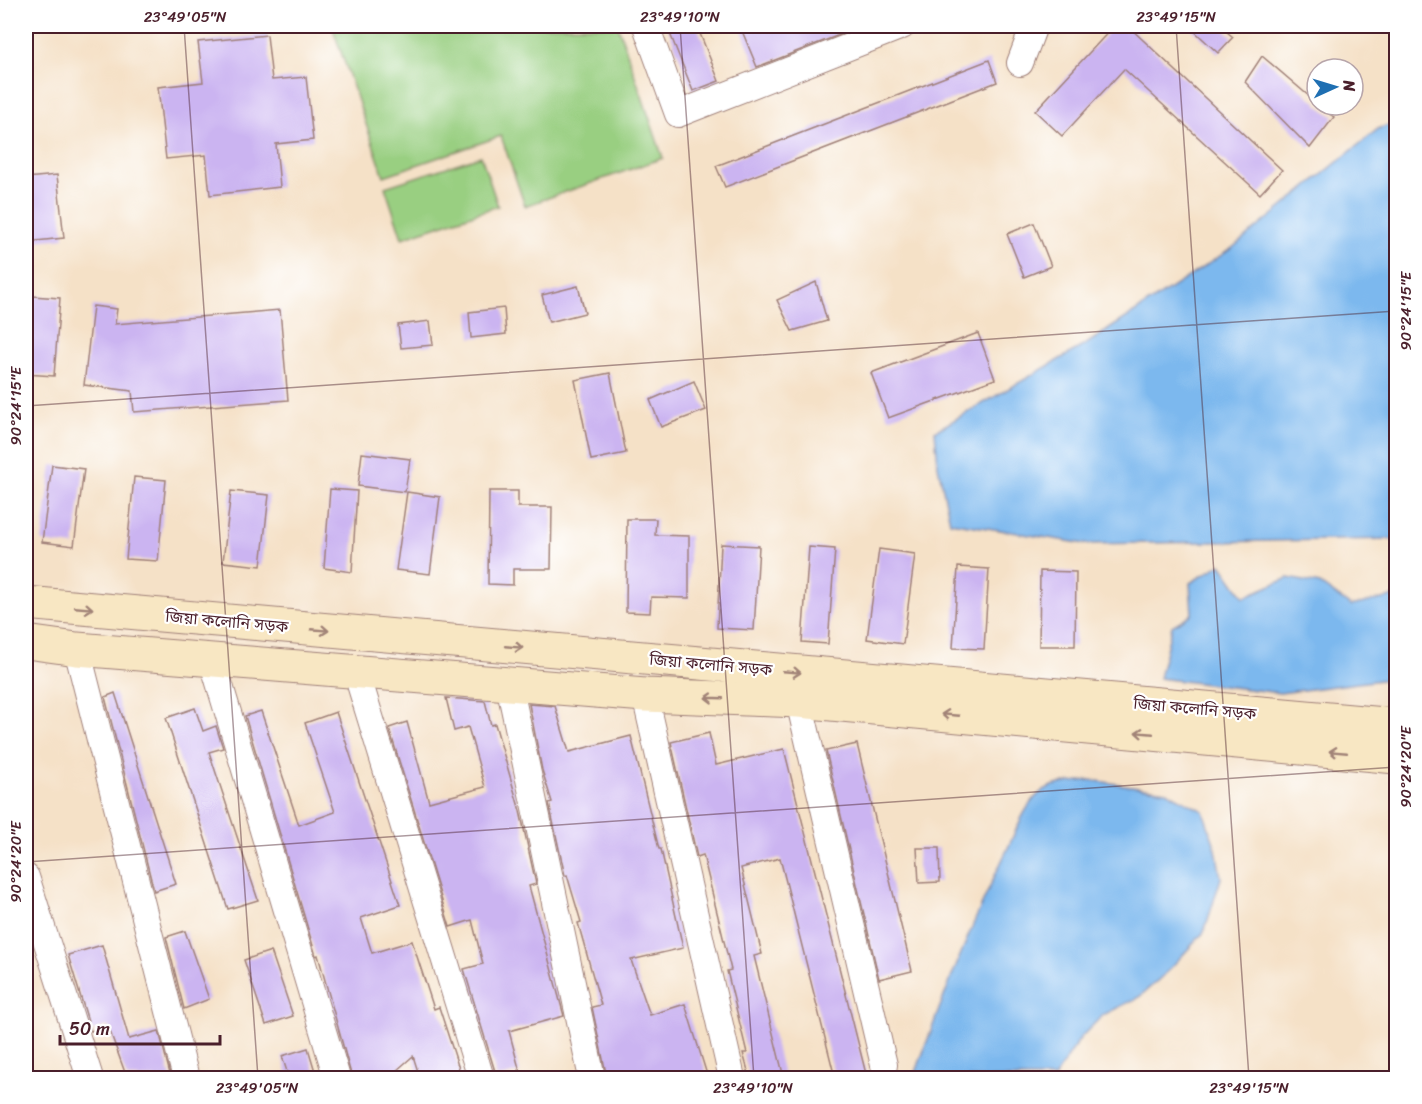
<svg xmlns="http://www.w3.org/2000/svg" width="1422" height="1104" viewBox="0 0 1422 1104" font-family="Sriracha,'Noto Sans Bengali',sans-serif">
<rect width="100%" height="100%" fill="#fff"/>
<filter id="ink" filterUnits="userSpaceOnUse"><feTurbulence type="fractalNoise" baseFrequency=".0167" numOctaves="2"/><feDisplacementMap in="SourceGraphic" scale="12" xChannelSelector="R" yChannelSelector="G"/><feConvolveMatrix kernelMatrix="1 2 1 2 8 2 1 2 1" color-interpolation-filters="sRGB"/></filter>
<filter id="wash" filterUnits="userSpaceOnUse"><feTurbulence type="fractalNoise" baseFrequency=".008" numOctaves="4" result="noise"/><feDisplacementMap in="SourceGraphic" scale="24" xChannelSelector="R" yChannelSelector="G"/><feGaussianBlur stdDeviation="1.35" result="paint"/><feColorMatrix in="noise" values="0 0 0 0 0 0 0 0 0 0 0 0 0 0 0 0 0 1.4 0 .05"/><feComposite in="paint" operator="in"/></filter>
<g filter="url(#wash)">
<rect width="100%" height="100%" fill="#f5e1c7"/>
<g fill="#99cf81" stroke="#727756" stroke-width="1.5">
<path d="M 332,26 L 618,26 L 663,158 L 525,206 L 501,136 L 384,176 Z"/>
<path d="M 481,156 L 498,206 L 402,238 L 385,187 Z"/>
</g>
<g fill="#7cb8ee" stroke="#636c8c" stroke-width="1.5">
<path d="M 1396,122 L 1396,539 L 1085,544 L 950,522 L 938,466 L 935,431 L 1088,343 L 1231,249 L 1378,129 Z"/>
<path d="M 1221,564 L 1244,597 L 1288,578 L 1320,584 L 1351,606 L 1396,596 L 1396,678 L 1280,693 L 1159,678 L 1172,626 L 1192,614 L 1190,583 Z"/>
<path d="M 1090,780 L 1166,791 L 1203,811 L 1216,849 L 1221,878 L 1204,932 L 1165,974 L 1139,997 L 1103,1015 L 1081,1037 L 1054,1078 L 914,1078 C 941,1001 971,924 1007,850 C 1016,831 1024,806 1041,792 C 1054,782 1075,782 1090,780 Z"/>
</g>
<g id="blocks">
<g fill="#cbb4f1">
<path d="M 667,26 L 697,26 L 719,81 L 693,91 Z"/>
<path d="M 740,26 L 844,26 L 847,32 L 757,67 Z"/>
<path d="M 1114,26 L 1128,26 L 1282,170 L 1260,194 L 1124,69 L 1062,136 L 1035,111 Z"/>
<path d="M 1189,26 L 1220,26 L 1233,37 L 1218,53 Z"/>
<path d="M 267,35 L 272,80 L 306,77 L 313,140 L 276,144 L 280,187 L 210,195 L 206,155 L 166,159 L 158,87 L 203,82 L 198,42 Z"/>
<path d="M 1262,56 L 1317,103 L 1317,105 L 1334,117 L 1310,148 L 1245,82 Z"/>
<path d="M 989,60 L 997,82 L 725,187 L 716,166 Z"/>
<path d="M 57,175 L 64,238 L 26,242 L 26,178 Z"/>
<path d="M 1034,223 L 1051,266 L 1024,277 L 1007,234 Z"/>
<path d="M 816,282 L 827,321 L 792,331 L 777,300 Z"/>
<path d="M 578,286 L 585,313 L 549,322 L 542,295 Z"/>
<path d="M 32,296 L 60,298 L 54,376 L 26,374 Z"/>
<path d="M 93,306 L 117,309 L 115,324 L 280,310 L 288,400 L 134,412 L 132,391 L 84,385 Z"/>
<path d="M 504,308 L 506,334 L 471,338 L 469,312 Z"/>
<path d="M 430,321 L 433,345 L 401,348 L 398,325 Z"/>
<path d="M 978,333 L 995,379 L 888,418 L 871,373 Z"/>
<path d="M 610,373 L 626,453 L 591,460 L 575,380 Z"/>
<path d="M 694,381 L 706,410 L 661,427 L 650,400 Z"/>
<path d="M 362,453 L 410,459 L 405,492 L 358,486 Z"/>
<path d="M 52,465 L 84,469 L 74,546 L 42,542 Z"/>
<path d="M 134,477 L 166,480 L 158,561 L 126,559 Z"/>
<path d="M 330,489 L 357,491 L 352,572 L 324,568 Z"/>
<path d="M 231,491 L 269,495 L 261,566 L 223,562 Z"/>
<path d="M 489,491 L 518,491 L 518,507 L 552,507 L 551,569 L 513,569 L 513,585 L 488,584 Z"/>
<path d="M 407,492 L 440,497 L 430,574 L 396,570 Z"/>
<path d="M 627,519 L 656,519 L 655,535 L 689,536 L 689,598 L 651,597 L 650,613 L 626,612 Z"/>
<path d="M 721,544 L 759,546 L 754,630 L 717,628 Z"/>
<path d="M 809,547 L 835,549 L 828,644 L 802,642 Z"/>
<path d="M 879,549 L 915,554 L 903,644 L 867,639 Z"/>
<path d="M 958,567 L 989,569 L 984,649 L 953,648 Z"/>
<path d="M 1040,571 L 1076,572 L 1075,646 L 1039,646 Z"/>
<path d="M 115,693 L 176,884 L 154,891 L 105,697 Z"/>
<path d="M 446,698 L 485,701 L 491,725 L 495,724 L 520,811 L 536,884 L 529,886 L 564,1016 L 509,1031 L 520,1072 L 497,1078 L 464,969 L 483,964 L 472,920 L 450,927 L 389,728 L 407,722 L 429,802 L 485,787 L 468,727 L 454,731 Z"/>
<path d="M 529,704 L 555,706 L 569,752 L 631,736 L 659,849 L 661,849 L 683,948 L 631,960 L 650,1015 L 685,1004 L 708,1078 L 607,1078 L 592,1007 L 601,1005 L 578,923 L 581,922 L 567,875 L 565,876 L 549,803 L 552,802 L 542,770 Z"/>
<path d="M 195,708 L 203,731 L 216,726 L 223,748 L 209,752 L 258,900 L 228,909 L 166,718 Z"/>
<path d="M 261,711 L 299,825 L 335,812 L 305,723 L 336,712 L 400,905 L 361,918 L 372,953 L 412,941 L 434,1009 L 439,1007 L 462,1078 L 420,1078 L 413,1056 L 388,1078 L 352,1078 L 318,955 L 316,956 L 245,716 Z"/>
<path d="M 709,733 L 716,765 L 784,749 L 866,1074 L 846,1078 L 835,1078 L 780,858 L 741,868 L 762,954 L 754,956 L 784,1078 L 750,1078 L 743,1053 L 747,1053 L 727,971 L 731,970 L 703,855 L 697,857 L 671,742 Z"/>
<path d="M 857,744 L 912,971 L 879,979 L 826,751 Z"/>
<path d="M 917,848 L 939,848 L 940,882 L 919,883 Z"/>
<path d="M 185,931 L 209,999 L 184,1009 L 166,937 Z"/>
<path d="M 102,945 L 129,1039 L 159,1031 L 171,1078 L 127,1078 L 108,1026 L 91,1031 L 68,955 Z"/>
<path d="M 271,951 L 293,1016 L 266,1025 L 244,960 Z"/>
<path d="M 308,1048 L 317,1078 L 289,1078 L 282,1056 Z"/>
</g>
</g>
</g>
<g filter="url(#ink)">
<use href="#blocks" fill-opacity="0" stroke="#a08079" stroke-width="1.5"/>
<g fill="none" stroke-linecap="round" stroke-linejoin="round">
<defs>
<g id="minor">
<path d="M 646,26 L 678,114 L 902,26"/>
<path d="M 1020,63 L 1034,26"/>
<path d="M 77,649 L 186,1078"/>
<path d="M 212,659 L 337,1078"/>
<path d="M 356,671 L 481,1078"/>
<path d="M 509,684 L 592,1078"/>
<path d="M 645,695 L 732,1078"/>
<path d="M 799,701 L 884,1065"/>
<path d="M 26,877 L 90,1078"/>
</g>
<g id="secondary">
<path d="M 26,603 L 1396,725"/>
<path d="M 26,642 L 77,649 L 645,695 L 799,701 L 1396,757"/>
</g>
</defs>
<use href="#minor" stroke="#a08079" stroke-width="28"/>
<use href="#secondary" stroke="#a08079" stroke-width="35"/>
<use href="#minor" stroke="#fff" stroke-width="26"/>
<use href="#secondary" stroke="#f8e7c3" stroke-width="33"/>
</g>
<defs><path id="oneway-shaft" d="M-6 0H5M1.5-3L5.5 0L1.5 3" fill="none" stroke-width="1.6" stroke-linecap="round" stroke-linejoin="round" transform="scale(1.5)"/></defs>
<g stroke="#a18377">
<use href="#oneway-shaft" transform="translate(84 608) rotate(5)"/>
<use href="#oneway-shaft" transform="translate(320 630) rotate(5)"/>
<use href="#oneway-shaft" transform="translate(514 647) rotate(5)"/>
<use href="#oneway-shaft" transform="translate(792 672) rotate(5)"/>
<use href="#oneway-shaft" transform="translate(714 698) rotate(-178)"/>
<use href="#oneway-shaft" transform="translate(950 715) rotate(-175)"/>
<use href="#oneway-shaft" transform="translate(1144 733) rotate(-175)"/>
<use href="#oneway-shaft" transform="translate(1338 752) rotate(-175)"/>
</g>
</g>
<path fill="none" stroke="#4a1f2b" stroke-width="1.5" stroke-opacity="0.45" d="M 184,26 L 258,1078M 680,26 L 754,1078M 1176,26 L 1249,1078M 26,406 L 1396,311M 26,862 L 1396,767"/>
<g text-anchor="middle" stroke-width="4.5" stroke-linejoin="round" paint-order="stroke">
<g font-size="16" fill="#4a1f2b" stroke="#fff">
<text transform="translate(227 621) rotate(5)" y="6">জিয়া কলোনি সড়ক</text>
<text transform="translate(711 664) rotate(5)" y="6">জিয়া কলোনি সড়ক</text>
<text transform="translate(1195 708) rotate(5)" y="6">জিয়া কলোনি সড়ক</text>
</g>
</g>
<rect width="1422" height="1104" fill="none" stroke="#fff" stroke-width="66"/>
<g transform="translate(1335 87) rotate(86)"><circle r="28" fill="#ffffff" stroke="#b7a5aa" stroke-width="1.5"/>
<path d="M0-4.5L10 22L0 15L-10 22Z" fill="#1f6fb2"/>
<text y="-9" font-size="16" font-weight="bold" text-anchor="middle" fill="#4a1f2b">N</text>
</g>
<path d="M60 1035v9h160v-9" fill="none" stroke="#4a1f2b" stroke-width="3"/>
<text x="69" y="1035" font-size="18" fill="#4a1f2b" stroke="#ffffff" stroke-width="4.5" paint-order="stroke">50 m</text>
<rect x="33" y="33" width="1356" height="1038" fill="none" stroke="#4a1f2b" stroke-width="2"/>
<g font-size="15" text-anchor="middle" fill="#4a1f2b">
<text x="185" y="22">23°49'05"N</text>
<text x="680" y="22">23°49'10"N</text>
<text x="1176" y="22">23°49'15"N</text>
<text transform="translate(1406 311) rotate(-90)" y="5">90°24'15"E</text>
<text transform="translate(16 406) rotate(-90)" y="5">90°24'15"E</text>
<text transform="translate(1406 767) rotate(-90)" y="5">90°24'20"E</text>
<text transform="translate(16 862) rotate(-90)" y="5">90°24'20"E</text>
<text x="257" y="1093">23°49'05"N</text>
<text x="753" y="1093">23°49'10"N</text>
<text x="1249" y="1093">23°49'15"N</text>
</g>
</svg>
